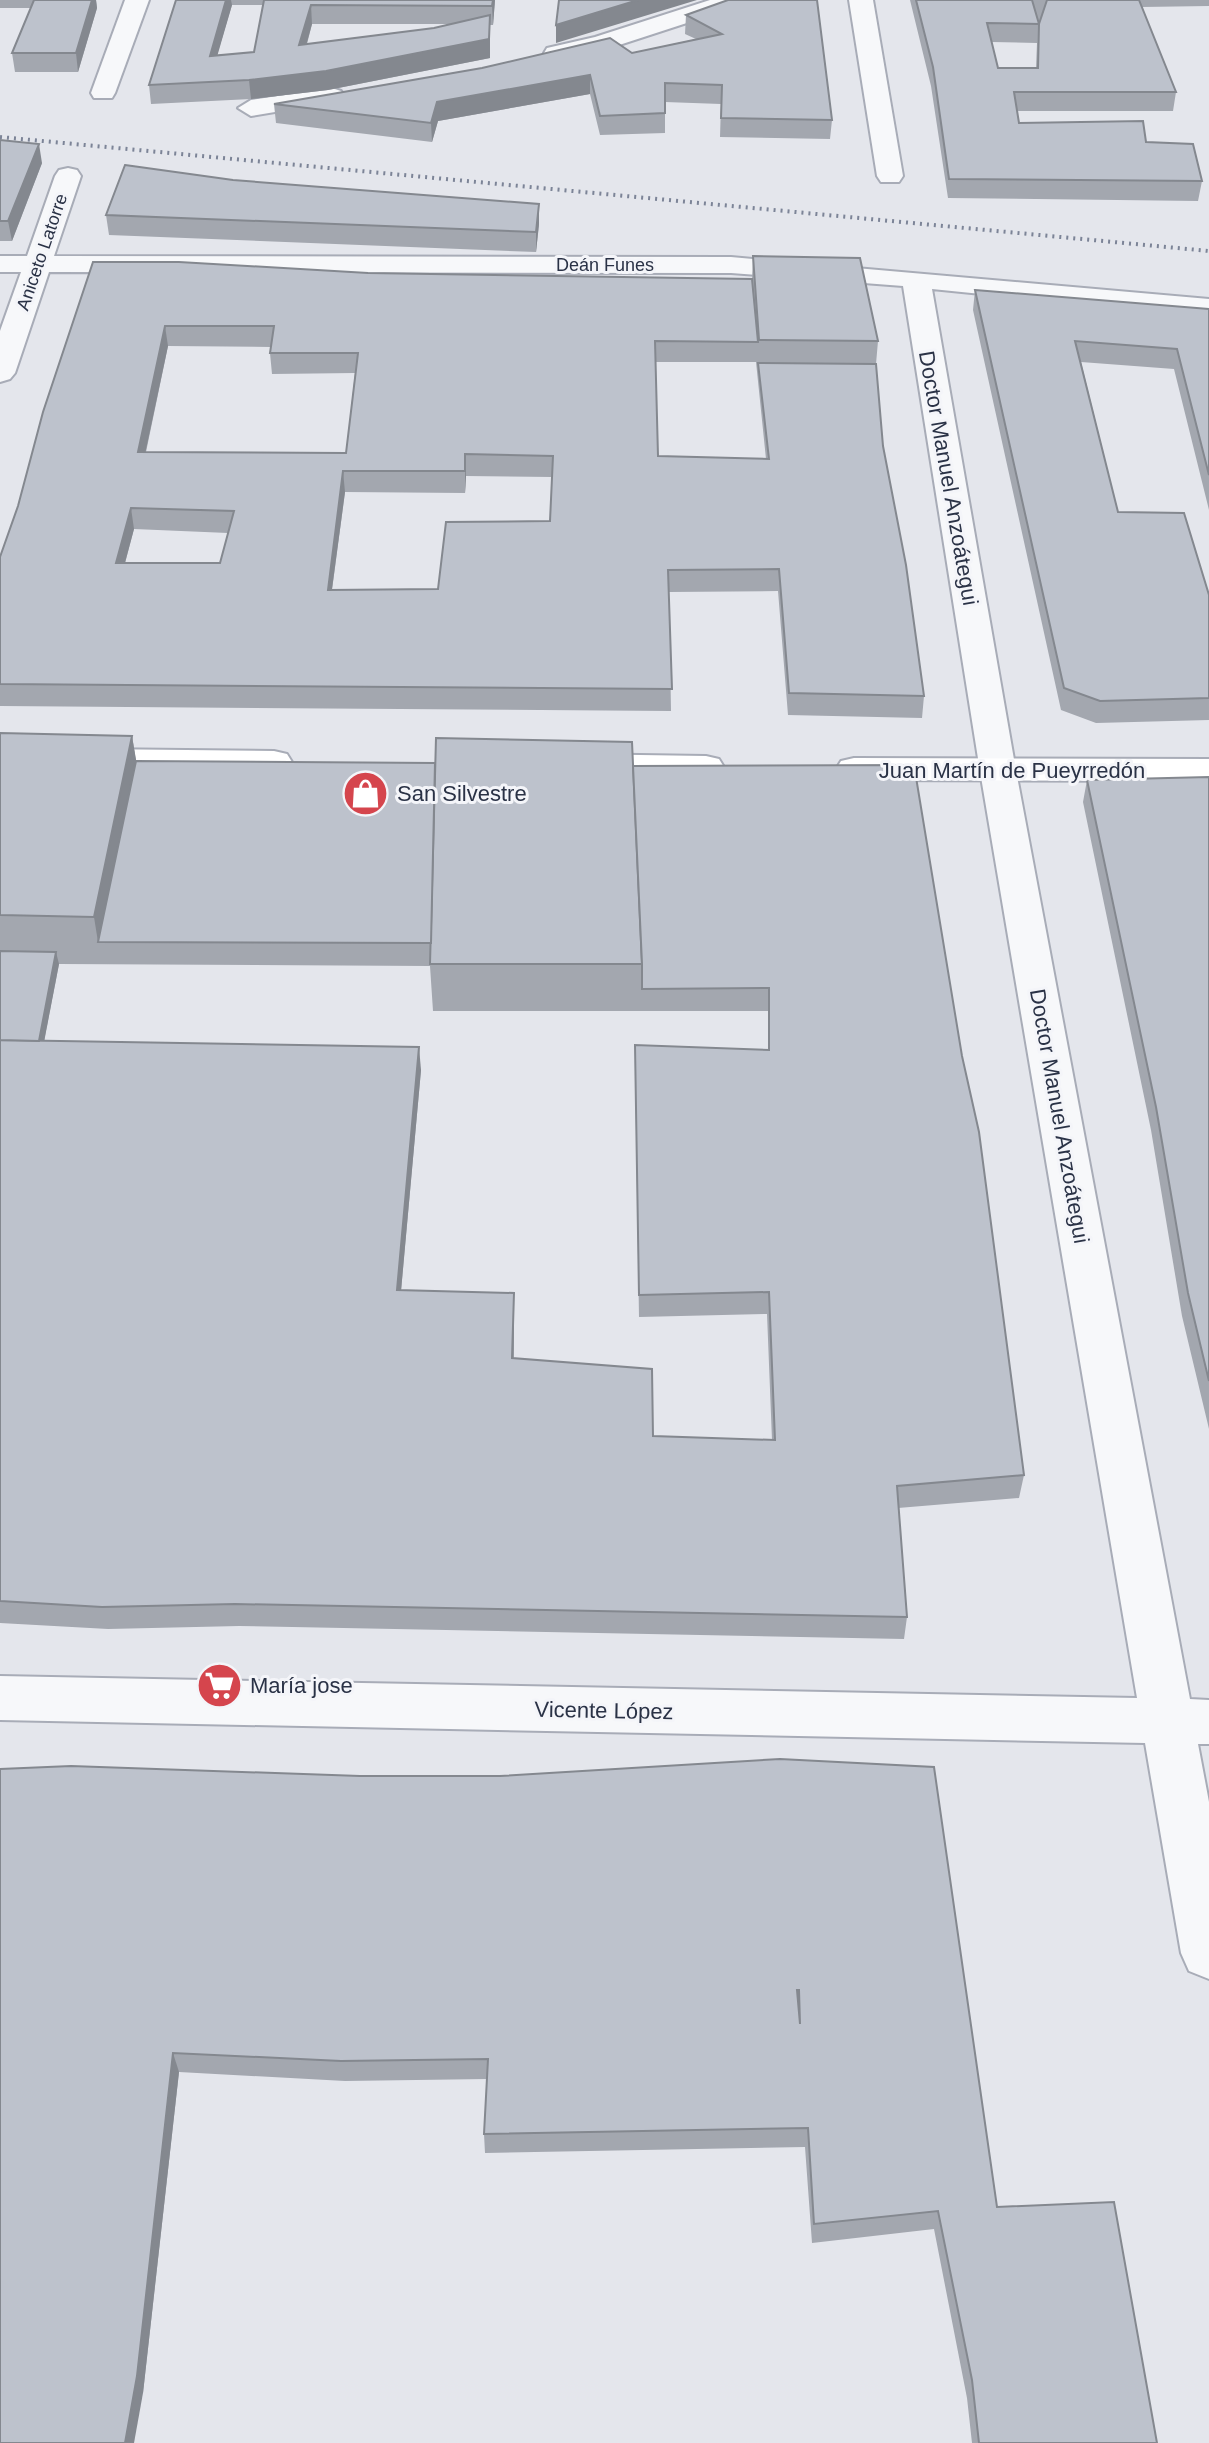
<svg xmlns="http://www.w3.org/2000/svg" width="1209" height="2443" viewBox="0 0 1209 2443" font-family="Arial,sans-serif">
<rect width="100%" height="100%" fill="#e4e6ec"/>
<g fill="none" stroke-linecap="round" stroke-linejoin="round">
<defs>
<g id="street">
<path d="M 125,0 L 149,0 L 115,93 L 112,98 L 94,98 L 91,93 Z"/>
<path d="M 710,0 L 746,0 L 742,5 L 610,48 L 556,60 L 544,53 L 547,48 L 595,37 Z"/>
<path d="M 849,0 L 873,0 L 903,176 L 899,182 L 881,182 L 877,176 Z"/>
<path d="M 332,88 L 341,91 L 345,96 L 341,101 L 251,116 L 238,108 L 251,100 Z"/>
<path d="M 68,168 L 77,170 L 81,176 L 54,256 L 731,257 L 1209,299 L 1209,317 L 932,289 L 1016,771 L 1190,1699 L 1209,1700 L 1209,1744 L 1198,1744 L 1209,1802 L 1209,1979 L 1189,1971 L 1181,1953 L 1145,1743 L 0,1720 L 0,1676 L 1137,1698 L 980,771 L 903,286 L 731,273 L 49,272 L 15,373 L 10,379 L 0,382 L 0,331 L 21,272 L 0,272 L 0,256 L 27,256 L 55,176 L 59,170 Z"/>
</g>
<g id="secondary">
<path d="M 0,748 L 274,751 L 287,754 L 292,762 L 287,770 L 274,773 L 0,770 Z"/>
<path d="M 574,754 L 706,756 L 719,759 L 724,767 L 719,775 L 706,778 L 561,773 L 556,765 L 561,757 Z"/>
<path d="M 854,758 L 1209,759 L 1209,781 L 854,780 L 841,777 L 836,769 L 841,761 Z"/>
</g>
</defs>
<use href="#street" stroke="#a8acb7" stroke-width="4"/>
<use href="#secondary" stroke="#a8acb7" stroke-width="4"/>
<use href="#street" fill="#f7f8fa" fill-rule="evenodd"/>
<use href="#secondary" fill="#fff" fill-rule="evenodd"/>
<path stroke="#7c8497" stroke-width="4" stroke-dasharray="2 5" stroke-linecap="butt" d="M 0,137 L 1209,251"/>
</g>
<g fill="#a3a7af" fill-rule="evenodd">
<path d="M 0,0 L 96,0 L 97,8 L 78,72 L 15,72 L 12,53 L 31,8 L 0,8 Z"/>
<path d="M 176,0 L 495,0 L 493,25 L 490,25 L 490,58 L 328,90 L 251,99 L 151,104 L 149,85 ZM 232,5 L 263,5 L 254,52 L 217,55 ZM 312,24 L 449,24 L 434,28 L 307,44 Z"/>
<path d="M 728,0 L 832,120 L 830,139 L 720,137 L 721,104 L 665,102 L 665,133 L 600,135 L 590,94 L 438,121 L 432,142 L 276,123 L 274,104 L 632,53 L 696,39 L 685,34 L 686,15 Z"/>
<path d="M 910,0 L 1209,0 L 1209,6 L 1142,7 L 1176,92 L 1173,111 L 1017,111 L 1019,123 L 1146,142 L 1202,181 L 1198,201 L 948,198 L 931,86 ZM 992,42 L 1037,43 L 1036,68 L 998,68 Z"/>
<path d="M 0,140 L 42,163 L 12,241 L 0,241 Z"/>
<path d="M 233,180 L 539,204 L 539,224 L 536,252 L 109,235 L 106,215 Z"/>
<path d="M 753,256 L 878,341 L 876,364 L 883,446 L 924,696 L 922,718 L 788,715 L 778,591 L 669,592 L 671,711 L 0,706 L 0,557 L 18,506 L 93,262 L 368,273 L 752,279 ZM 168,346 L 271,347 L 270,353 L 272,374 L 355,373 L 346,453 L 146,452 ZM 655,362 L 756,362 L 766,459 L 658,456 ZM 466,476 L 552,477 L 550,521 L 438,589 L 332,590 L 345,492 L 465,493 ZM 134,529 L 228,533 L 220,563 L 125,563 Z"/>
<path d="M 975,290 L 1209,309 L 1209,510 L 1174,369 L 1081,362 L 1118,512 L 1209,595 L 1209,720 L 1096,723 L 1061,710 L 973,310 Z"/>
<path d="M 0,733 L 132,736 L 136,761 L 633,766 L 914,765 L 1024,1475 L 1019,1498 L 898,1508 L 907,1617 L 904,1639 L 239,1626 L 108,1629 L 0,1623 ZM 59,964 L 430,966 L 433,1011 L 768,1011 L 768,1050 L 635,1045 L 635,1068 L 639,1317 L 767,1314 L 772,1440 L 653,1436 L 514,1358 L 514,1293 L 401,1291 L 421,1070 L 44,1041 Z"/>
<path d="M 1209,777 L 1209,1429 L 1182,1316 L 1151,1130 L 1083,802 L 1087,780 Z"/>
<path d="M 780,1759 L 997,2207 L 1157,2443 L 972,2443 L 967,2398 L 934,2229 L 812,2243 L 805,2147 L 485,2153 L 484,2134 L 487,2079 L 345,2081 L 179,2072 L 143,2393 L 0,1769 L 360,1776 L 500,1776 Z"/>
</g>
<g fill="#84888f">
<path d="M 92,0 L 96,0 L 97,8 L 78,72 L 76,53 Z"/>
<path d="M 226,0 L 231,0 L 232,5 L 212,74 L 210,56 Z"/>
<path d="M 493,0 L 495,0 L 493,25 L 492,6 Z"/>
<path d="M 638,0 L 697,0 L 556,43 L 556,25 Z"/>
<path d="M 311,5 L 312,24 L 301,64 L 299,45 Z"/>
<path d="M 490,15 L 490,58 L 328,90 L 251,99 L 249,80 Z"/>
<path d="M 590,75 L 590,94 L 438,121 L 432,142 L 431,123 L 437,102 Z"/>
<path d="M 39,144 L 42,163 L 12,241 L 8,221 Z"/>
<path d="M 539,204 L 539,224 L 536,252 L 536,232 Z"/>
<path d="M 165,326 L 168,346 L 141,473 L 138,452 Z"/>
<path d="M 465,454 L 466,476 L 465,493 Z"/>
<path d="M 343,471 L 345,492 L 329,611 L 328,590 Z"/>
<path d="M 131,508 L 134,529 L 119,585 L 116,563 Z"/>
<path d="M 132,736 L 140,783 L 98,942 L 94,917 Z"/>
<path d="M 56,952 L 59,964 L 40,1063 L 37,1051 Z"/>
<path d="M 419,1047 L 421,1070 L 399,1313 L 397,1290 Z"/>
<path d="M 514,1293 L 514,1316 L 513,1381 L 512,1358 Z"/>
<path d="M 173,2053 L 179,2072 L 143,2393 L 134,2443 L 125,2443 Z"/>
</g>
<g fill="#bdc2cc" stroke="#84888f" stroke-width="2" fill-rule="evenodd">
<path d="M 34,0 L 92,0 L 76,53 L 12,53 Z"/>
<path d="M 176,0 L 226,0 L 210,56 L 254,52 L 264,0 L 493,0 L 492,6 L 311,5 L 299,45 L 434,28 L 490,15 L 489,39 L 326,71 L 249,80 L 149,85 Z"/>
<path d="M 559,0 L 638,0 L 556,25 Z"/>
<path d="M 728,0 L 817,0 L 832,120 L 721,118 L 722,85 L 665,83 L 665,113 L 600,116 L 590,75 L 437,102 L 431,123 L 274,104 L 482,68 L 610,38 L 632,53 L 722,34 L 686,15 Z"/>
<path d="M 916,0 L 1032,0 L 1039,24 L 1047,0 L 1139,0 L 1176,92 L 1014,92 L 1019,123 L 1143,121 L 1146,142 L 1193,144 L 1202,181 L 949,179 L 933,67 ZM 987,23 L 1039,24 L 1038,68 L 998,68 Z"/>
<path d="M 0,140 L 39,144 L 8,221 L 0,221 Z"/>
<path d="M 125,165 L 233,180 L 539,204 L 536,232 L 106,215 Z"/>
<path d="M 753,256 L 860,258 L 878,341 L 759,340 Z"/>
<path d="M 93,262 L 179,262 L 368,273 L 752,279 L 758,342 L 655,341 L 658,456 L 769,459 L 758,363 L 876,364 L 883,446 L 906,565 L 924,696 L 789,693 L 779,569 L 668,570 L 672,689 L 0,684 L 0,557 L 18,506 L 43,412 ZM 165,326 L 274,326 L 270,353 L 358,353 L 346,453 L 138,452 ZM 465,454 L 553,456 L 550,521 L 446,522 L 438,589 L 328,590 L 343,471 L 465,471 ZM 131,508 L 234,511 L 220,563 L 116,563 Z"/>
<path d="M 975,290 L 1209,309 L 1209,475 L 1177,349 L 1075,341 L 1118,512 L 1184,513 L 1209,595 L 1209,698 L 1100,701 L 1064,688 Z"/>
<path d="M 0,733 L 132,736 L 94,917 L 0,915 Z"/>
<path d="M 436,738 L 632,742 L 642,964 L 430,964 Z"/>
<path d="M 136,761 L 435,763 L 431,943 L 98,942 Z"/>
<path d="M 914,765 L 962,1056 L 979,1132 L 1024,1475 L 897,1486 L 907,1617 L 235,1604 L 102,1607 L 0,1601 L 0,1040 L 419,1047 L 397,1290 L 514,1293 L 512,1358 L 652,1369 L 653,1436 L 775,1440 L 769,1292 L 639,1295 L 635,1045 L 769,1050 L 769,988 L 642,989 L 642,964 L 633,766 Z"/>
<path d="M 1209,777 L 1209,1381 L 1188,1293 L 1156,1107 L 1087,780 Z"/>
<path d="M 0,951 L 56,952 L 39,1041 L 0,1040 Z"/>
<path d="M 780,1759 L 934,1767 L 997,2207 L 1114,2202 L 1157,2443 L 979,2443 L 972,2380 L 938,2211 L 814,2224 L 808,2128 L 484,2134 L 488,2059 L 341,2061 L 173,2053 L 137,2376 L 125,2443 L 0,2443 L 0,1769 L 71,1766 L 360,1776 L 500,1776 ZM 797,1990 L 799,1990 L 800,2024 Z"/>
</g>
<defs>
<symbol id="shop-disc" viewBox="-11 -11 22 22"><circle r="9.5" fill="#d5454d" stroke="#f4f5f9"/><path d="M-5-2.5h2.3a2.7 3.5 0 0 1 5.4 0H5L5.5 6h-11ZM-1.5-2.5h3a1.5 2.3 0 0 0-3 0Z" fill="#fff"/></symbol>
<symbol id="supermarket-disc" viewBox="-11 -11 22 22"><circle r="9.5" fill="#d5454d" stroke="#f4f5f9"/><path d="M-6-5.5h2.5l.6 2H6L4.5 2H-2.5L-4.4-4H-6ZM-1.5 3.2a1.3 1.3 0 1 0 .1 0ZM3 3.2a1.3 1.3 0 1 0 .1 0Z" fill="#fff"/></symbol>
</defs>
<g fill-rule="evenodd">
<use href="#shop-disc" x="340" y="768" width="51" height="51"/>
<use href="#supermarket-disc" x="194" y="1660" width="51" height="51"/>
</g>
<g text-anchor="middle" stroke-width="6" stroke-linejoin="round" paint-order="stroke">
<g font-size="18" fill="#2a3246" stroke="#f4f5f9">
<text transform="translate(42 252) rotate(-71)" y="6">Aniceto Latorre</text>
<text x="605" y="271">Deán Funes</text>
</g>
<g font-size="22" fill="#2a3246" stroke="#f4f5f9">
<text transform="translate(949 478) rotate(80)" y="8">Doctor Manuel Anzoátegui</text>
<text x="1012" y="778">Juan Martín de Pueyrredón</text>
<text transform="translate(1060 1116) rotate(80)" y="8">Doctor Manuel Anzoátegui</text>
<text transform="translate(604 1710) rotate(1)" y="8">Vicente López</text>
</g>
<g font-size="22" fill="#2a3246" stroke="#f4f5f9" text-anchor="start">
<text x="397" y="801">San Silvestre</text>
<text x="250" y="1693">María jose</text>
</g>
</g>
</svg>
